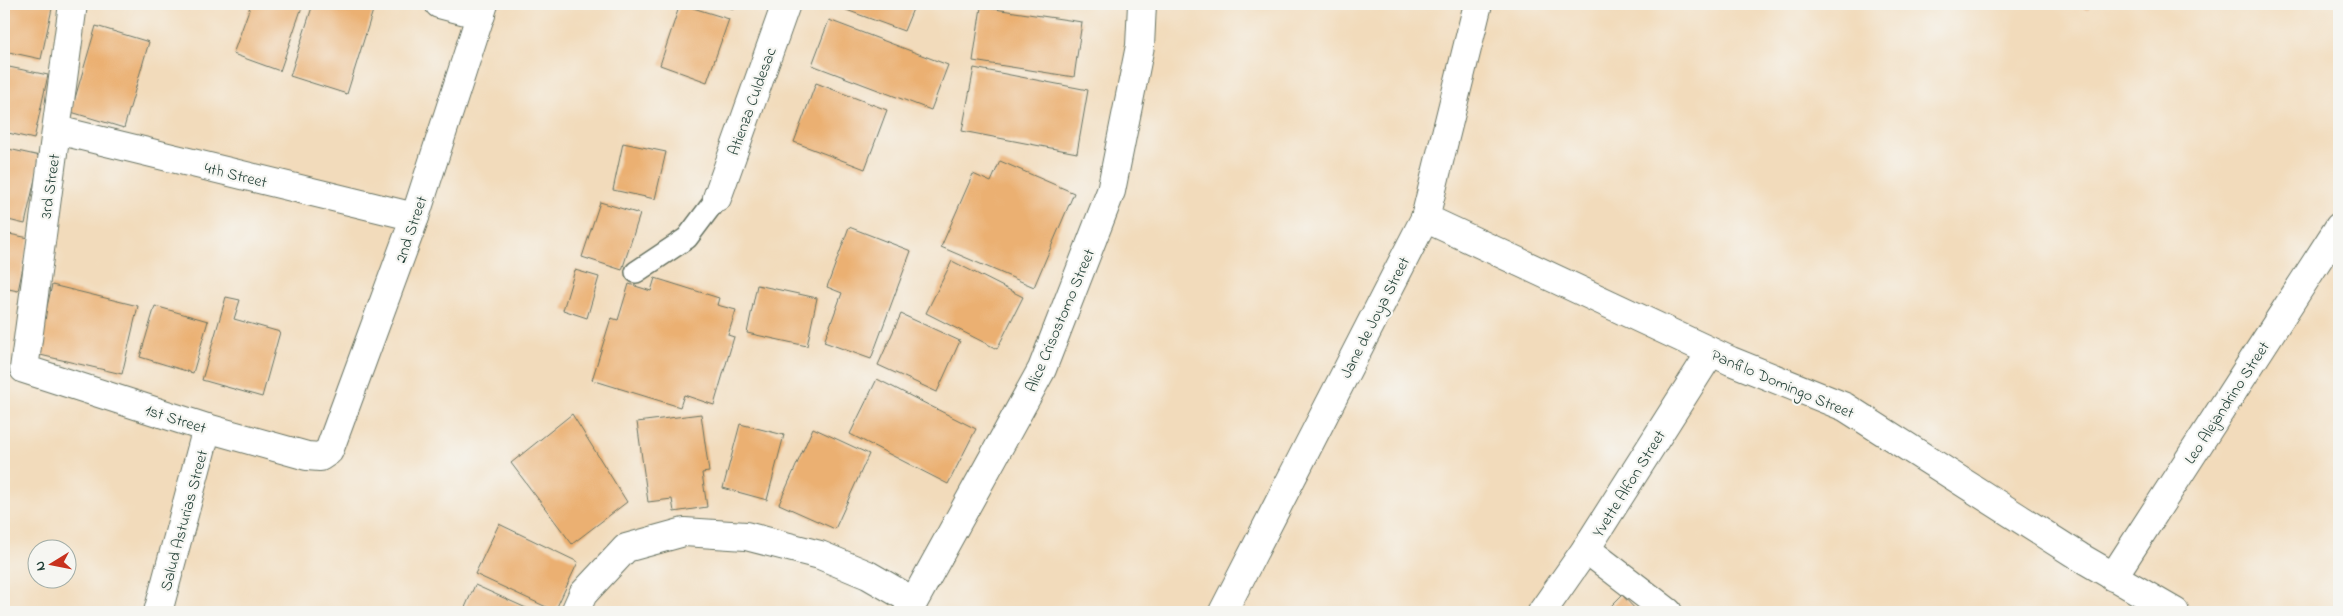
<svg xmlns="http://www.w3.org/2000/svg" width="2343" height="616" viewBox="0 0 2343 616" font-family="'Indie Flower',sans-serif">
<rect width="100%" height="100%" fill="#f6f6f2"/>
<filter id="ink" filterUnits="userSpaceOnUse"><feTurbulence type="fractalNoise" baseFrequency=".02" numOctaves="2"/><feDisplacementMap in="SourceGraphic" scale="10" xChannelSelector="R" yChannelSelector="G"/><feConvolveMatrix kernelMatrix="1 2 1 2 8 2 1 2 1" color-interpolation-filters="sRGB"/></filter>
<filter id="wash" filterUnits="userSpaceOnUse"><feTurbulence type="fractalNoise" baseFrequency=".0096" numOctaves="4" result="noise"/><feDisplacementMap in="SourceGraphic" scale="20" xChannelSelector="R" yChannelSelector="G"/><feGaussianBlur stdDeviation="1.12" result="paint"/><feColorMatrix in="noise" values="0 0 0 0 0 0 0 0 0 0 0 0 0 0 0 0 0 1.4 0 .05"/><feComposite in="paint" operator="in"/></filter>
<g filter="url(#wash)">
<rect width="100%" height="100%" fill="#f2dbbb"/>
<g id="blocks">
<g fill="#ebb072">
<path d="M 4,4 L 53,4 L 41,59 L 4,51 Z"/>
<path d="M 251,4 L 303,4 L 280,71 L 233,54 Z"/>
<path d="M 313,4 L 375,4 L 347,94 L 290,76 Z"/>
<path d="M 680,4 L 729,19 L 707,82 L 660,65 Z"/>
<path d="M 719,4 L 736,4 L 734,9 Z"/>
<path d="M 830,4 L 915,4 L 904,31 Z"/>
<path d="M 2071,4 L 2090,4 L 2088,10 Z"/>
<path d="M 981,7 L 1082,22 L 1074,77 L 973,61 Z"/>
<path d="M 829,20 L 948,65 L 931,110 L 812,65 Z"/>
<path d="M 96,26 L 149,42 L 124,128 L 71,112 Z"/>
<path d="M 4,66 L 48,75 L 34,139 L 4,132 Z"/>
<path d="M 974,68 L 1088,90 L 1077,153 L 962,131 Z"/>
<path d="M 816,83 L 887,110 L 865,169 L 794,142 Z"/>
<path d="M 623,143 L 666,152 L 655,199 L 613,190 Z"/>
<path d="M 4,148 L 40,156 L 25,224 L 4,219 Z"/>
<path d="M 1000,161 L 1074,193 L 1034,287 L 941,247 L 973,174 L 991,182 Z"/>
<path d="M 600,202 L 640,214 L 622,270 L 582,257 Z"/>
<path d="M 849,227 L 911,251 L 871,359 L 824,342 L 842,293 L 827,287 Z"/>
<path d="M 4,233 L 29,238 L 18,291 L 4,288 Z"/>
<path d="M 952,261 L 1023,297 L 997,349 L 926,313 Z"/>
<path d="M 575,270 L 599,277 L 587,318 L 563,310 Z"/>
<path d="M 655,278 L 719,298 L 717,305 L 736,310 L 728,335 L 734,337 L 714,405 L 684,395 L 680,407 L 592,380 L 611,318 L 618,320 L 629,284 L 651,291 Z"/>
<path d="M 52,285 L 138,306 L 122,374 L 36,354 Z"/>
<path d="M 757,285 L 817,298 L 807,346 L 747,333 Z"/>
<path d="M 226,297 L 240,300 L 234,319 L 280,332 L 262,397 L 202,380 Z"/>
<path d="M 155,306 L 208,321 L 193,373 L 140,357 Z"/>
<path d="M 901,314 L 960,341 L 937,392 L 878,365 Z"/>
<path d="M 877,379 L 976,429 L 948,484 L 850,434 Z"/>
<path d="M 572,414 L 627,502 L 572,544 L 511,463 Z"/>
<path d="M 701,414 L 709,472 L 702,473 L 707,507 L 674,512 L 672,499 L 648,502 L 637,422 Z"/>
<path d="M 740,424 L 784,435 L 767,500 L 723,488 Z"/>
<path d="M 813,428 L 869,454 L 835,529 L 779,504 Z"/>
<path d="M 499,524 L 578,562 L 555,611 L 475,574 Z"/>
<path d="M 475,585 L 535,612 L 463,612 Z"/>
<path d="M 1622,595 L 1638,612 L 1605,612 Z"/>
</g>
</g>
</g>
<g filter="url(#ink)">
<use href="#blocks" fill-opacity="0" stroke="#697463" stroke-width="1"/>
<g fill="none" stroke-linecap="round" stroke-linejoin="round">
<defs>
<path id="lane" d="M 636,272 L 687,238 L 717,198"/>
<g id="street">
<path d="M 73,4 L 24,369 L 207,428 L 307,456 L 320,457 L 329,451 L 415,217 L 484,4"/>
<path d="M 439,4 L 481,15"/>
<path d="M 57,130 L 415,217"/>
<path d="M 717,198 L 786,4"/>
<path d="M 1425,218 L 1731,361 L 1845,407 L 2080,557 L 2175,612"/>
<path d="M 1586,549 L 1668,612"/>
<path d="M 2113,577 L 2339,227"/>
<path d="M 158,612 L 207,428"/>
<path d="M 575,612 L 583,594 L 626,548 L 684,532 L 746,536 L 820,555 L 868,575 L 913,601"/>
<path d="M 908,612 L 1042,369 L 1111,191 L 1140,46 L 1142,4"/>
<path d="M 1223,612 L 1425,218 L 1478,4"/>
<path d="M 1542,612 L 1586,549 L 1711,352"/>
</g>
</defs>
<use href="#lane" stroke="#697463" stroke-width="24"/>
<use href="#street" stroke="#697463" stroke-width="30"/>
<use href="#lane" stroke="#fff" stroke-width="21"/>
<use href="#street" stroke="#fff" stroke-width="28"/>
</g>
</g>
<g text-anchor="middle" stroke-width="4.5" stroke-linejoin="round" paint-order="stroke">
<g font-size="16" fill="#1f3d34" stroke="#f6f6f2">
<text transform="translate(751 101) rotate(-70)" y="6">Atienza Culdesac</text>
<text transform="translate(236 174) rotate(14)" y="6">4th Street</text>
<text transform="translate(49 186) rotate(-82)" y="6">3rd Street</text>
<text transform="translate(410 229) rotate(-71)" y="6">2nd Street</text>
<text transform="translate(1374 317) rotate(-63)" y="6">Jane de Joya Street</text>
<text transform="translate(1059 320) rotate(-67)" y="6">Alice Crisostomo Street</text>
<text transform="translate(1783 383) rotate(23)" y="6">Panfilo Domingo Street</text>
<text transform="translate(2226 402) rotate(-57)" y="6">Leo Alejandrino Street</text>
<text transform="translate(176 418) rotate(18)" y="6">1st Street</text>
<text transform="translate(1628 483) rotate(-58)" y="6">Yvette Alfon Street</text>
<text transform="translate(183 520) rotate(-75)" y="6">Salud Asturias Street</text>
</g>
</g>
<rect width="2343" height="616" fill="none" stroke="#f6f6f2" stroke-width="20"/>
<g transform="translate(52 564) rotate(260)"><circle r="24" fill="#f6f6f2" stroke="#a0aca6"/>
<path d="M0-4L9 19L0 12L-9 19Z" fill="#c8321e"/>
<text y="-8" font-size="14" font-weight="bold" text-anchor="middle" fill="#1f3d34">N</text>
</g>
</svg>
